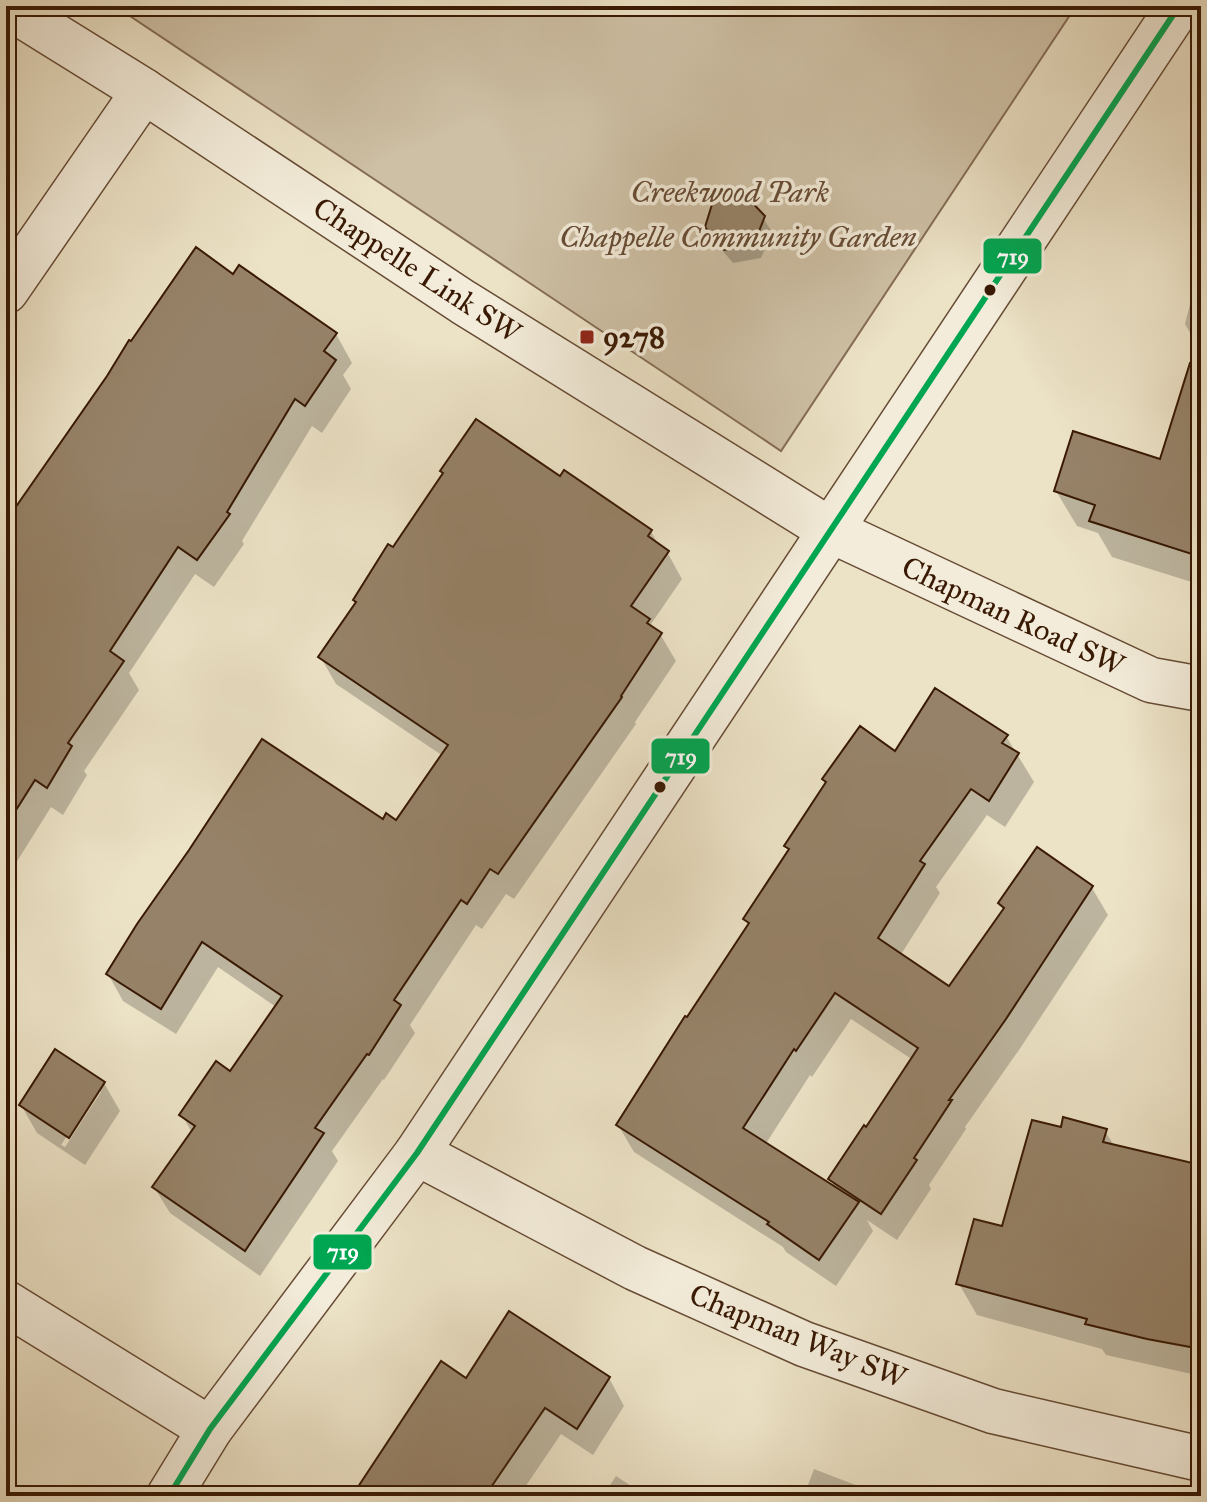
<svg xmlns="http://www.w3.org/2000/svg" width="1207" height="1502" viewBox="0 0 1207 1502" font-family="'IM FELL Great Primer',serif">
<rect width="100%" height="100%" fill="#ece2c6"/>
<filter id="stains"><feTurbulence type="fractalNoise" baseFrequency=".0025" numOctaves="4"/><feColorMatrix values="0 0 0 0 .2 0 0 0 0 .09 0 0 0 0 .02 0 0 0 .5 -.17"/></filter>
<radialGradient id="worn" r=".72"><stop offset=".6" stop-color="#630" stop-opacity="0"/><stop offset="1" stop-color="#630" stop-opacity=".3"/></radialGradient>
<path fill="#cec0a5" stroke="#846c54" stroke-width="2" d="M 115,6 L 1076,6 L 781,451 Z"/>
<g fill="#0003" fill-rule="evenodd">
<path d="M 763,218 L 772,232 L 761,258 L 733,263 L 715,242 L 707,227 Z"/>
<path d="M 1201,260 L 1201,352 L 1185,324 Z"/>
<path d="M 234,276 L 336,334 L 352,363 L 343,375 L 351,389 L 322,433 L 312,426 L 242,541 L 244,544 L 214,587 L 195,574 L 129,673 L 139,690 L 84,771 L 87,775 L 63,815 L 51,807 L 6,879 L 6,525 Z"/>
<path d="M 1201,424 L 1201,585 L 1112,557 L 1098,533 L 1077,526 L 1056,491 L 1162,462 Z"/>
<path d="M 565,473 L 651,532 L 660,547 L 667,552 L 682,579 L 651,624 L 655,631 L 660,634 L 676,661 L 635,722 L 636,724 L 514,899 L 506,894 L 482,929 L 476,925 L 410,1025 L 415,1033 L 384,1080 L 383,1079 L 332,1151 L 338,1161 L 260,1276 L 170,1213 L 154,1187 L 192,1133 L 182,1115 L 231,1074 L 276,1007 L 218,967 L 176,1034 L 123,1001 L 108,974 L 384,822 L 397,822 L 443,756 L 336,684 L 321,658 L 393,550 L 561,479 Z"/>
<path d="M 1006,736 L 1034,782 L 1005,827 L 987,815 L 936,887 L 940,893 L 900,956 L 950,989 L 1004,911 L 1000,903 L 1038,850 L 1092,888 L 1108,915 L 1021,1047 L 965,1127 L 966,1129 L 929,1185 L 931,1189 L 897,1240 L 867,1220 L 873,1231 L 836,1286 L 786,1252 L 783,1247 L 634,1152 L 618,1125 L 750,926 L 746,919 L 790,851 L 787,846 L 895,754 ZM 851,1019 L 913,1060 L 867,1129 L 830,1179 L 837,1190 L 765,1145 L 810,1075 L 812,1077 Z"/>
<path d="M 1201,955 L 1201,1002 L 1194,990 Z"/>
<path d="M 104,1083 L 120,1111 L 85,1165 L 37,1133 L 21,1105 ZM 96,1092 L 101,1092 L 65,1147 L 61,1145 Z"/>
<path d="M 1062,1129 L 1105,1131 L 1115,1147 L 1201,1178 L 1201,1376 L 1106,1355 L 1102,1349 L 977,1315 L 959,1284 L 1004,1228 Z"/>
<path d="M 609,1378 L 624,1406 L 593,1455 L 561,1434 L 519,1496 L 349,1496 L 355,1488 L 359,1490 L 466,1381 Z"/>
<path d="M 6,1450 L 13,1462 L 6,1472 Z"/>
<path d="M 814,1469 L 884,1496 L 804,1496 Z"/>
<path d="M 616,1476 L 646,1496 L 603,1496 Z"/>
</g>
<g fill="#968268" stroke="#391903" stroke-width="2">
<path d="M 743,193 L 765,216 L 754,244 L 724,250 L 705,227 L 714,198 Z"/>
<path d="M 196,247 L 233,274 L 239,265 L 337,333 L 324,351 L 336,360 L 305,406 L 295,399 L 227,512 L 230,514 L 197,560 L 178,547 L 110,651 L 124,661 L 68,743 L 72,746 L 47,788 L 35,780 L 6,826 L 6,521 L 107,376 L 129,340 L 131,341 Z"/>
<path d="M 1190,363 L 1201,365 L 1201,557 L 1089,521 L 1095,505 L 1054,491 L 1073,431 L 1160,459 Z"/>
<path d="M 476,419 L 560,476 L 564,470 L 652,530 L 648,536 L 669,551 L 631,606 L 650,619 L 647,623 L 662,633 L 621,696 L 622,697 L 498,874 L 490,869 L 467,904 L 461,900 L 394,1000 L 401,1005 L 369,1055 L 367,1054 L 315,1128 L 324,1133 L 245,1251 L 152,1187 L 195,1126 L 179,1115 L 216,1061 L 230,1071 L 282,996 L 202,942 L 161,1009 L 106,974 L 137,924 L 189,850 L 262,739 L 383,819 L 386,813 L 396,820 L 448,745 L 318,657 L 356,602 L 353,600 L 388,544 L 393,547 L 443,473 L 440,471 Z"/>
<path d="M 935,688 L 1008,735 L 1002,743 L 1019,753 L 989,801 L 971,789 L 920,861 L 925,864 L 878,938 L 949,986 L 1004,908 L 998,903 L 1037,847 L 1093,886 L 1006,1019 L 949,1100 L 952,1100 L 914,1158 L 917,1160 L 881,1214 L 828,1179 L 864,1125 L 866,1127 L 918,1048 L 835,993 L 796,1051 L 794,1049 L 743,1128 L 859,1202 L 819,1260 L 767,1224 L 769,1222 L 616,1125 L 685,1016 L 687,1017 L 749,923 L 743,919 L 789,849 L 784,846 L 826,782 L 822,779 L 860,726 L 895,751 Z"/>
<path d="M 55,1049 L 105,1082 L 69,1138 L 19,1105 Z"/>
<path d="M 1063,1117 L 1107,1129 L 1103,1142 L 1201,1165 L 1201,1349 L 1147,1339 L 1085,1324 L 1087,1319 L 956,1284 L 974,1219 L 1002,1226 L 1032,1120 L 1061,1127 Z"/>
<path d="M 509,1311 L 610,1377 L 577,1429 L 545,1408 L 485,1496 L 352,1496 L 441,1361 L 466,1378 Z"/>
</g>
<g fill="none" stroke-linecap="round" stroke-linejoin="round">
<defs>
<g id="minor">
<path d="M 6,291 L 144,91"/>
<path d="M 830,530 L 1151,680 L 1201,689"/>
<path d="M 417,1153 L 635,1268 L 804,1344 L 993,1411 L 1201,1459"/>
<path d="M 6,1303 L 210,1429"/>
</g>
<g id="tertiary">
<path d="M 7,6 L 144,91 L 463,302 L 830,530"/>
<path d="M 169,1496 L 210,1429 L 417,1153 L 1179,6"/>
</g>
</defs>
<use href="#minor" stroke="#664b34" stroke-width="47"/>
<use href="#tertiary" stroke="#664b34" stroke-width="47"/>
<use href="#minor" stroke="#f3ecda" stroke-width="44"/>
<use href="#tertiary" stroke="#f3ecda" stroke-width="44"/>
<defs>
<path id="bus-1" d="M 169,1496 L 210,1429 L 417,1153 L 1179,6"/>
</defs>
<use href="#bus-1" stroke="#f3ecda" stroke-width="12"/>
<use href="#bus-1" stroke="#00a651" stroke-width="6"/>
</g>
<g fill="#391903" stroke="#f3ecda" stroke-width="3">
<circle cx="990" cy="290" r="7"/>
<circle cx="660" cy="787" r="7"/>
</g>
<rect fill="#8f2418" stroke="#f3ecda" stroke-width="3" x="579" y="329" width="16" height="16" rx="4"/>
<g text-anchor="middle" stroke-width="7" stroke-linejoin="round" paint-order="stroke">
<g font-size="30" font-style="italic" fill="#664b34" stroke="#f3ecda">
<text x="730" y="202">Creekwood Park</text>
<text x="738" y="247">Chappelle Community Garden</text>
</g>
<g font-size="30" fill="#391903" stroke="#f3ecda">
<text transform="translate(417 270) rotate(33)" y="10">Chappelle Link SW</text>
<text transform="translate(1013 616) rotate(25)" y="10">Chapman Road SW</text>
<text transform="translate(798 1336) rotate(22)" y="10">Chapman Way SW</text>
</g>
<g font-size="30" font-weight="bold" fill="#391903" stroke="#f3ecda" text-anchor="start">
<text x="603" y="347">9278</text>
</g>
</g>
<g stroke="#f3ecda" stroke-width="3">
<rect x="982" y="237" width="61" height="38" rx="8" fill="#00a651"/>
<rect x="650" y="737" width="61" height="38" rx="8" fill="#00a651"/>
<rect x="312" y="1233" width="61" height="38" rx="8" fill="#00a651"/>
</g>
<g font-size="22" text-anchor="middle" font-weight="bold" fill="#fff">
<text x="1013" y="264">719</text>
<text x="681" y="764">719</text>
<text x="343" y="1259">719</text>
</g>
<rect width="1207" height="1502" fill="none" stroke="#ece2c6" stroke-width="32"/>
<rect x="8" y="8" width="1191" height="1486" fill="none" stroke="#391903" stroke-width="4"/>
<rect x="16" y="16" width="1175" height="1470" fill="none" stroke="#391903" stroke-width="2"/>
<rect width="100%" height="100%" filter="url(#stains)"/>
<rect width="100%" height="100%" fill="url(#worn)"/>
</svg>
